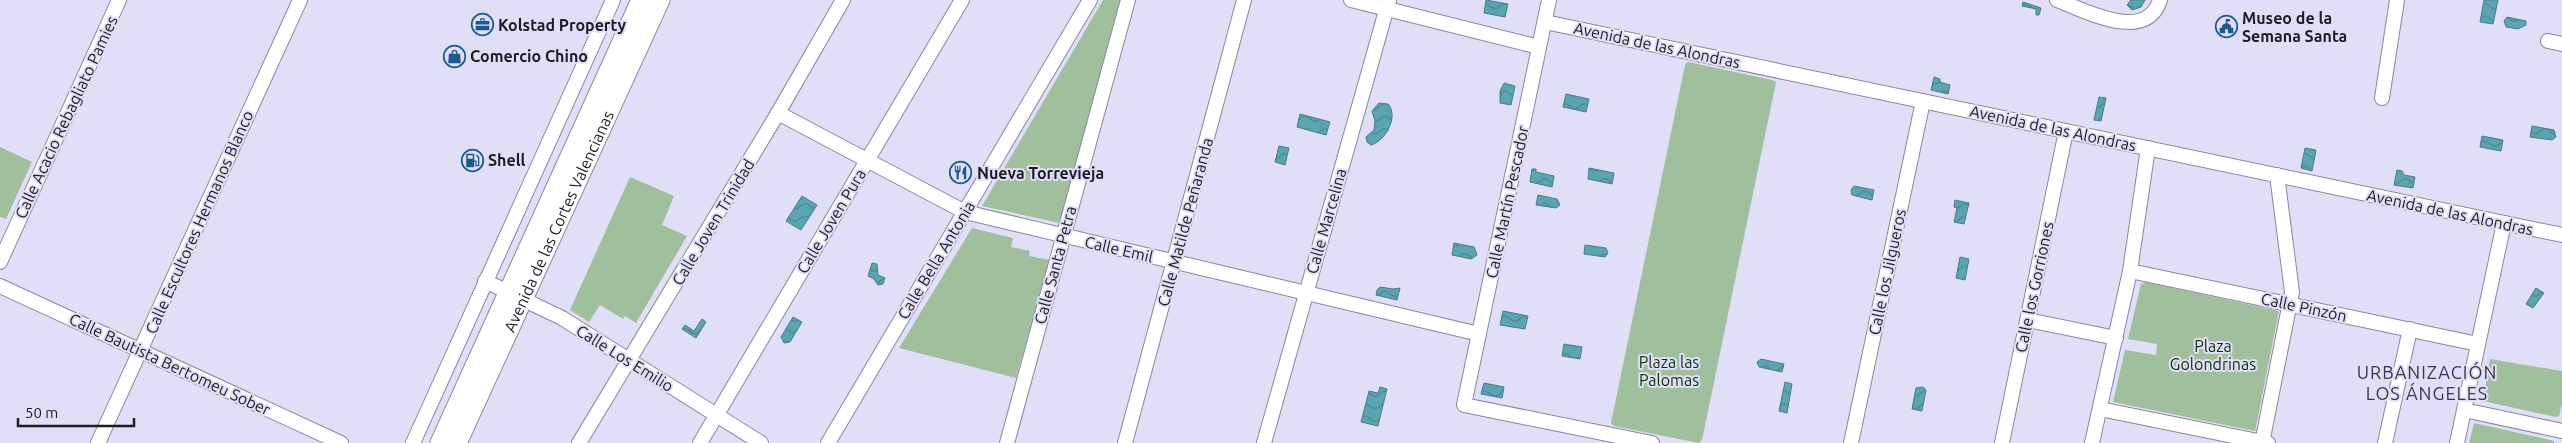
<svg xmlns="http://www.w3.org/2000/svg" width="2562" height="443" viewBox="0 0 2562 443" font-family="Ubuntu,sans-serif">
<defs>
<pattern id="water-waves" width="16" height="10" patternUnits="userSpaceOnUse" patternTransform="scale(1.25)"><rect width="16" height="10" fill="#59a6b2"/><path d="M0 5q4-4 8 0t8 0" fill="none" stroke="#498691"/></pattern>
</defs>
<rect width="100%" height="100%" fill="#e1dff7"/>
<g fill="#a0bf9c">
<path d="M 1103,0 L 1120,0 L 1060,223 L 982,206 Z"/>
<path d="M 1688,62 L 1772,80 L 1776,82 L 1702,440 L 1699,443 L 1614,426 L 1611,423 L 1685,65 Z"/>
<path d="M 0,147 L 32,162 L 6,219 L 0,217 Z"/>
<path d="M 630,177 L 674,196 L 662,225 L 687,236 L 636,323 L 625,316 L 623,319 L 600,305 L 589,322 L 570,310 Z"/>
<path d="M 972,228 L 1013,238 L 1011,247 L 1030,251 L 1029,256 L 1050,260 L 1016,378 L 899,348 Z"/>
<path d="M 2145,282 L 2279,311 L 2255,431 L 2113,402 L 2125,350 L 2156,355 L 2157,344 L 2128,339 L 2141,284 Z"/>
<path d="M 2490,359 L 2562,371 L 2562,404 L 2559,416 L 2556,417 L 2483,401 Z"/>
<path d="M 2474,423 L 2554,441 L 2554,443 L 2469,443 Z"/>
</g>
<g fill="url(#water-waves)" stroke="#477d88">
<path d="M 1486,0 L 1508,4 L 1505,17 L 1484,13 Z"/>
<path d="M 2131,0 L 2145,0 L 2141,7 L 2132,10 L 2127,5 Z"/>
<path d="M 2484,0 L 2498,0 L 2493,24 L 2480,22 Z"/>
<path d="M 2023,2 L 2041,8 L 2039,15 L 2036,15 L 2036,9 L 2022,6 Z"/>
<path d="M 2507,17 L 2526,21 L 2526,25 L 2518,29 L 2506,27 L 2504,21 Z"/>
<path d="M 1934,77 L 1940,79 L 1940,82 L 1950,85 L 1948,94 L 1931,90 Z"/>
<path d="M 1504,83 L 1515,86 L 1511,105 L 1500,103 L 1500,91 Z"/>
<path d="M 1566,94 L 1589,99 L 1586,112 L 1563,107 Z"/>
<path d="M 2099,97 L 2106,98 L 2101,121 L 2094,120 Z"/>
<path d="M 1379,103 L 1388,104 C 1399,116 1386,141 1371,145 L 1367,142 L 1366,137 L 1374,130 L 1375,121 L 1372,111 Z"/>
<path d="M 1300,114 L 1330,122 L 1326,135 L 1297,127 Z"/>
<path d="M 2532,126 L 2554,130 L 2556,137 L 2552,140 L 2530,137 Z"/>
<path d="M 2482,136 L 2503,140 L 2501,151 L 2480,147 Z"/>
<path d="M 1279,146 L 1289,148 L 1285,165 L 1275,162 Z"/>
<path d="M 2305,148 L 2316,150 L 2312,171 L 2301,168 Z"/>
<path d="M 1589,168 L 1614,173 L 1612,184 L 1588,179 Z"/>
<path d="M 1532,169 L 1536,169 L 1536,172 L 1554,176 L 1552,187 L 1530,182 Z"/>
<path d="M 2397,170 L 2402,171 L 2404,175 L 2415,177 L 2413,188 L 2394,185 Z"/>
<path d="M 1854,186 L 1874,190 L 1872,200 L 1852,195 L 1851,190 Z"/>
<path d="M 1538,195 L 1557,199 L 1560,205 L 1556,208 L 1536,205 Z"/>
<path d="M 802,196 L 817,205 L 801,230 L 786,221 Z"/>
<path d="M 1955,200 L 1969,203 L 1964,224 L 1954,222 L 1957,208 L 1954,207 Z"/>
<path d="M 1454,243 L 1474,247 L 1477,255 L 1471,259 L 1452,255 Z"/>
<path d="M 1585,245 L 1606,248 L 1608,253 L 1605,257 L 1584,254 Z"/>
<path d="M 1960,257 L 1969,259 L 1965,280 L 1956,278 Z"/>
<path d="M 872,263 L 877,264 L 878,275 L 885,278 L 883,284 L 878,285 L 874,279 L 868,276 Z"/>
<path d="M 1380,287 L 1393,289 L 1400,288 L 1397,300 L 1376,295 L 1377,290 Z"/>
<path d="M 2536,288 L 2544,293 L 2533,308 L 2526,304 Z"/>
<path d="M 1503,311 L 1528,316 L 1525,329 L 1500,325 Z"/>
<path d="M 793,317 L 802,322 L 790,342 L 784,343 L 781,337 Z"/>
<path d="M 702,319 L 706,322 L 696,338 L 682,329 L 685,325 L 694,331 Z"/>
<path d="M 1564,344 L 1582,347 L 1580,359 L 1562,356 Z"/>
<path d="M 1761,359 L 1784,364 L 1782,372 L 1759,367 L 1757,362 Z"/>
<path d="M 1785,382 L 1792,384 L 1787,413 L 1779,411 Z"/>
<path d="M 1484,383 L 1504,387 L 1502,398 L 1481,394 Z"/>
<path d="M 1380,387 L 1387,389 L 1378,426 L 1361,422 L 1369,391 L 1378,393 Z"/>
<path d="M 1923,387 L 1926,390 L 1922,411 L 1912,409 L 1916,388 Z"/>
</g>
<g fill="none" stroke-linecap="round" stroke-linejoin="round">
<defs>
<g id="street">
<path d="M 1351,0 L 1539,47"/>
<path d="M 1549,0 L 1464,405 L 1652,443"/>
<path d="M 2057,0 C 2084,10 2146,44 2160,0"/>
<path d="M 1545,22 L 2562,235"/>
<path d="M 2548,41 L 2562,44"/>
<path d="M 2382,98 L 2397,0"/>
<path d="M 778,113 L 965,212 L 1479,334"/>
<path d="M 0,262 L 119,0"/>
<path d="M 2130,271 L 2478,344"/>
<path d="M 485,281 L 562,318 L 761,443"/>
<path d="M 0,286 L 341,443"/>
<path d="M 2028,320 L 2116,338"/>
<path d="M 2100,409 L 2268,443"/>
<path d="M 2464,410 L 2562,431"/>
<path d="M 98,443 L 300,0"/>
<path d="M 413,443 L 613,0"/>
<path d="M 579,443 L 778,113 L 843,0"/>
<path d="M 700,443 L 962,0"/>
<path d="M 828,443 L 1090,0"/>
<path d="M 1007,443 L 1128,0"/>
<path d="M 1125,443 L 1244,0"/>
<path d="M 1264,443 L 1389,0"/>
<path d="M 1851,443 L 1923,101"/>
<path d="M 2002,443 L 2066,131"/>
<path d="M 2092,443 L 2130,271 L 2148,148"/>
<path d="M 2262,443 L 2292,292 L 2277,175"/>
<path d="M 2385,443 L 2410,329"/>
<path d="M 2457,443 L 2504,223"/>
</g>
<g id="secondary">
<path d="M 440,443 L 641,0"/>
<path id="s1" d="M 457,443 L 660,0"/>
</g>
</defs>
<use href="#street" stroke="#89879d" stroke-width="16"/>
<use href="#secondary" stroke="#89879d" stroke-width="21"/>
<use href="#street" stroke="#fff" stroke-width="14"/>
<use href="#secondary" stroke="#fff" stroke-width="19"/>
</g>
<defs>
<symbol id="office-ring" viewBox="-11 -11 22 22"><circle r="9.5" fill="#e1dff7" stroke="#1b598f" stroke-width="1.5"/><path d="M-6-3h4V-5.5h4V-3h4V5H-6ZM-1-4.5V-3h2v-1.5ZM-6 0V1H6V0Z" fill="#1b598f"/></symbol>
<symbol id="civic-ring" viewBox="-11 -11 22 22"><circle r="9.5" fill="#e1dff7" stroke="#1b598f" stroke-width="1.5"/><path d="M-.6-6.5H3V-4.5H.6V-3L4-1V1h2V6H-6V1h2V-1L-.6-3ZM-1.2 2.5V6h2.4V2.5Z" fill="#1b598f"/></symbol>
<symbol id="shop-ring" viewBox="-11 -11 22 22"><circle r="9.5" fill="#e1dff7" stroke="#1b598f" stroke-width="1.5"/><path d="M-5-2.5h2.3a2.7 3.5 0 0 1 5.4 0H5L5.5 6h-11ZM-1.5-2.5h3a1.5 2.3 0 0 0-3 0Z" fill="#1b598f"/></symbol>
<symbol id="fuel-ring" viewBox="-11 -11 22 22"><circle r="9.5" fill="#e1dff7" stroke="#1b598f" stroke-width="1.5"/><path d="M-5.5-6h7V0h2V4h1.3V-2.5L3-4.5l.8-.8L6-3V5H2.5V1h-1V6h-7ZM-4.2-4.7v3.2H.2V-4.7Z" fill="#1b598f"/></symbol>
<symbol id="restaurant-ring" viewBox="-11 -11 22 22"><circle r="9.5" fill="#e1dff7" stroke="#1b598f" stroke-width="1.5"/><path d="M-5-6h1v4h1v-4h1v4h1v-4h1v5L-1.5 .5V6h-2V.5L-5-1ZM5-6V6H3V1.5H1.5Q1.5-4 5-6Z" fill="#1b598f"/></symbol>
</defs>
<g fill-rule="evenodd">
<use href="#office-ring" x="470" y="12" width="25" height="25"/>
<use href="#civic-ring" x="2214" y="14" width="25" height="25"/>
<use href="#shop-ring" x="442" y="44" width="25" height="25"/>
<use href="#fuel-ring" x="460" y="148" width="25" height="25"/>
<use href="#restaurant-ring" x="948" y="160" width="25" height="25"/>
</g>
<g text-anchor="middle" stroke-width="4" stroke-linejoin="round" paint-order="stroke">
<g font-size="16" font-weight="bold" fill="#1d1c25" stroke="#e1dff7" text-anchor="start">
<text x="2242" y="24">Museo de la<tspan x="2242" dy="18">Semana Santa</tspan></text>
<text x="498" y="31">Kolstad Property</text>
<text x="470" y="62">Comercio Chino</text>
<text x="488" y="166">Shell</text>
<text x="977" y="179">Nueva Torrevieja</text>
</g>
<g font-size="16" fill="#1d1c25" stroke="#e1dff7">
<text transform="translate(1657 45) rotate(12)" y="6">Avenida de las Alondras</text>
<text transform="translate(66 117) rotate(-65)" y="6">Calle Acacio Rebagliato Pamies</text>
<text transform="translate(2053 128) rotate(12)" y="6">Avenida de las Alondras</text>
<text transform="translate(1507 202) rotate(-78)" y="6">Calle Martín Pescador</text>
<text transform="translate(2450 212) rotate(12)" y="6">Avenida de las Alondras</text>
<text dy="6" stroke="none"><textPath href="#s1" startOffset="244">Avenida de las Cortes Valencianas</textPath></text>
<text transform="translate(831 221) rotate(-59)" y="6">Calle Joven Pura</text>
<text transform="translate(1326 221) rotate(-74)" y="6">Calle Marcelina</text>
<text transform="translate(199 222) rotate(-66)" y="6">Calle Escultores Hermanos Blanco</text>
<text transform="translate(713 222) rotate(-59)" y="6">Calle Joven Trinidad</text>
<text transform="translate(1185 222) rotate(-75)" y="6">Calle Matilde Peñaranda</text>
<text transform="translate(1119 249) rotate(13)" y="6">Calle Emil</text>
<text transform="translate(936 260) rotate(-59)" y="6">Calle Bella Antonia</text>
<text transform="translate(1055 265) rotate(-75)" y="6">Calle Santa Petra</text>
<text transform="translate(1887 272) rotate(-78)" y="6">Calle los Jilgueros</text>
<text transform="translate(2034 287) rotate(-78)" y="6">Calle los Gorriones</text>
<text transform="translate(2304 307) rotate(12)" y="6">Calle Pinzón</text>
<text transform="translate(625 358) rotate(32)" y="6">Calle Los Emilio</text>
<text transform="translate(170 364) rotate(25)" y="6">Calle Bautista Bertomeu Sober</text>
</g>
<g font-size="16" fill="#093305" stroke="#e1dff7">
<text x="2213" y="352">Plaza<tspan x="2213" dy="18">Golondrinas</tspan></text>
<text x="1669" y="368">Plaza las<tspan x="1669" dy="18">Palomas</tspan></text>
</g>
<g font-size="18" letter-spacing="1" fill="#393649" stroke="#e1dff7">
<text x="2427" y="379">URBANIZACIÓN<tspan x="2427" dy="21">LOS ÁNGELES</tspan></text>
</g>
</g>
<path d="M18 418v8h116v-8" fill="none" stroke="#1d1c25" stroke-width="2.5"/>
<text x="25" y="418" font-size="15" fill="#1d1c25" stroke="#e1dff7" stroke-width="4" paint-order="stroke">50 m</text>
</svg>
